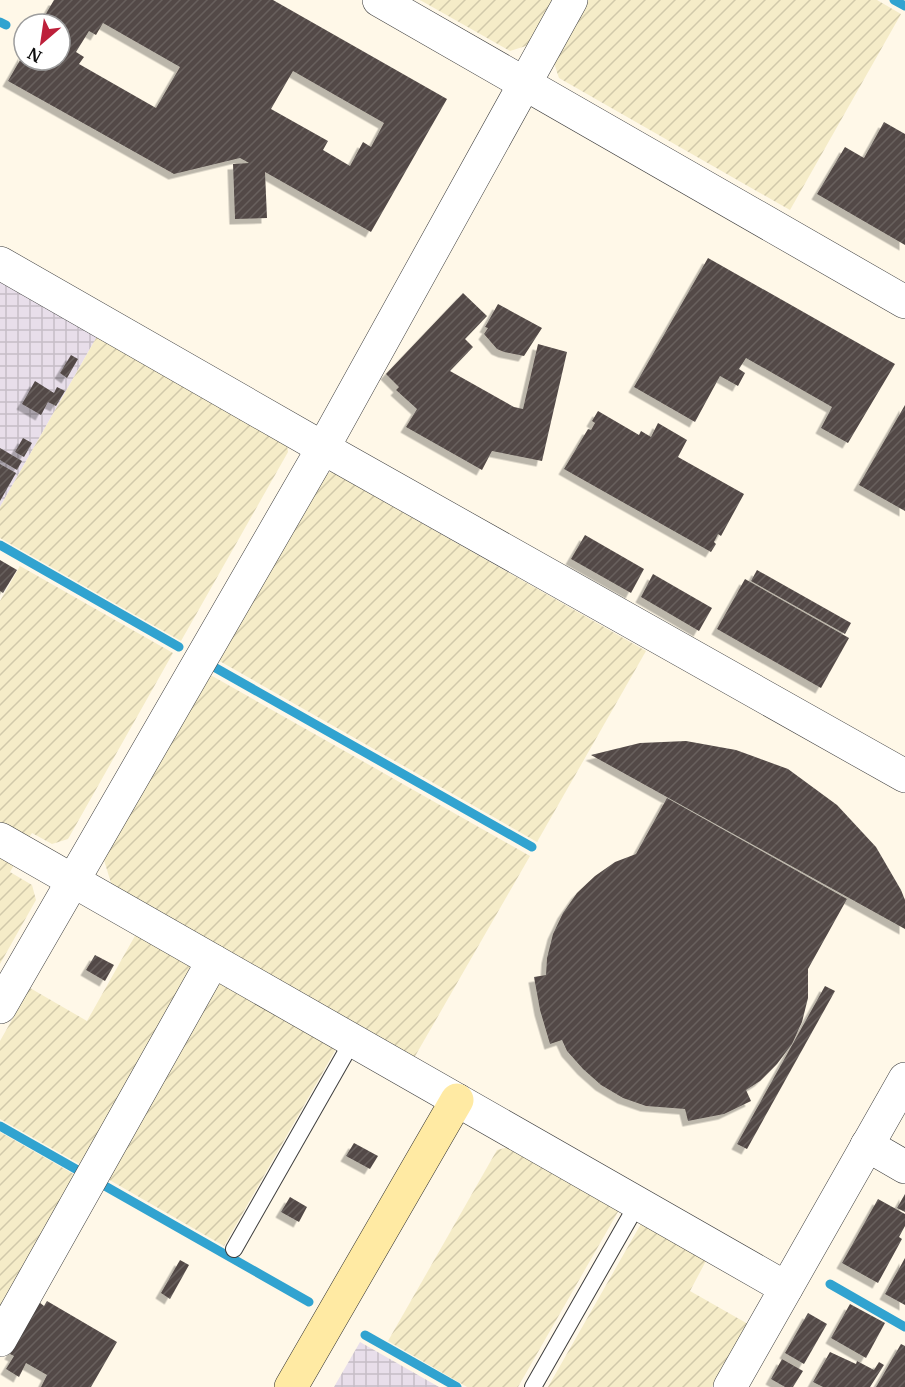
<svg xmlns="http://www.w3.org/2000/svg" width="905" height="1387" viewBox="0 0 905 1387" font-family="Merriweather,serif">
<defs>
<pattern id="industrial-grid" width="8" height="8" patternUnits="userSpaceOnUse" patternTransform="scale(1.5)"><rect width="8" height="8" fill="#e8deea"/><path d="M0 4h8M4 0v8" fill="none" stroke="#c6bdc7"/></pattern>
<pattern id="farmland-furrows" width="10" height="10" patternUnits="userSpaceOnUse" patternTransform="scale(1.5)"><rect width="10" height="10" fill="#f5ecc8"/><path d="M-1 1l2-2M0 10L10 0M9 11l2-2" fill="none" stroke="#d1c9aa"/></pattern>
<pattern id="building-hatch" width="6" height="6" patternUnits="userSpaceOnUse" patternTransform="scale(1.5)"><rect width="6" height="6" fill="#534a47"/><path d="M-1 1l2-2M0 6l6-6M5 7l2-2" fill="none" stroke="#67605d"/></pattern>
<filter id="shadow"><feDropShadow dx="-5.5" dy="5.5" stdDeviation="0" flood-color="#0004"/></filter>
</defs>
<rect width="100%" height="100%" fill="#fff8e8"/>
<g fill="url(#industrial-grid)">
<path d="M 0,276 L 99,333 L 0,507 Z"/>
<path d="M 360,1342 L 439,1387 L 334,1387 Z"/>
</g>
<g fill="url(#farmland-furrows)">
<path d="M 420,0 L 554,0 L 529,45 L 510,51 Z"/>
<path d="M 588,0 L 877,0 L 901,14 L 790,210 L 559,78 L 553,60 Z"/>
<path d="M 99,333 L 287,444 L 288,452 L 181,641 L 0,538 L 0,507 Z"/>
<path d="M 332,472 L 646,651 L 537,842 L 216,659 L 319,476 Z"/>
<path d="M 20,566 L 173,653 L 68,839 L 52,844 L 32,833 L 28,839 L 0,823 L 0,601 Z"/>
<path d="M 207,673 L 530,856 L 414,1058 L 112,886 L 103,857 Z"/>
<path d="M 0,857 L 14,865 L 10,872 L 32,885 L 36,900 L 0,964 Z"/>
<path d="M 136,934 L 196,968 L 83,1166 L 0,1119 L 0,1041 L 30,988 L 87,1021 Z"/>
<path d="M 217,981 L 336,1049 L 224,1246 L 106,1178 Z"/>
<path d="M 0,1132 L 77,1176 L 0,1311 Z"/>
<path d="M 509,1147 L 619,1210 L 518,1387 L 467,1387 L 388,1341 L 497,1150 Z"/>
<path d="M 642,1222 L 707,1259 L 690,1291 L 748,1324 L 712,1387 L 548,1387 Z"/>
</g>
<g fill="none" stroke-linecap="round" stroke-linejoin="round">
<g stroke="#31a3d0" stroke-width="9">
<path d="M 894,0 L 905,6"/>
<path d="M 0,22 L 6,25"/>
<path d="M 0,545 L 179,647"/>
<path d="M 214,667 L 532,847"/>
<path d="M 0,1126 L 81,1172"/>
<path d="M 105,1186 L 309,1302"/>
<path d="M 830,1284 L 905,1327"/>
<path d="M 365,1335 L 457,1387"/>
</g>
</g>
<g fill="url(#building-hatch)" fill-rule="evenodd" filter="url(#shadow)">
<path d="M 54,0 L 273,0 L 447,99 L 371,232 L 265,172 L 267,218 L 235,219 L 233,164 L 249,163 L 240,158 L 174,174 L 8,81 L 24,53 L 24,60 L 60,60 L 60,24 L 40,24 ZM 103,23 L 180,67 L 156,108 L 79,64 L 84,57 L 76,52 L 89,31 L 96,35 ZM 293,71 L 384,123 L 371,147 L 363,142 L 350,166 L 323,150 L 328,141 L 271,109 Z"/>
<path d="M 884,122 L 905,134 L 905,245 L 817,194 L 845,147 L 864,158 Z"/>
<path d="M 708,258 L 895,364 L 848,443 L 821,428 L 832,407 L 746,358 L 739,369 L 745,373 L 738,386 L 720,376 L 695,422 L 634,387 Z"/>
<path d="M 463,293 L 487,316 L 465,339 L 473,347 L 450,371 L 514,407 L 523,409 L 538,344 L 567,352 L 542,461 L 492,451 L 482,470 L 406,427 L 417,409 L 396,390 L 399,387 L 386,374 Z"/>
<path d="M 498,304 L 542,328 L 524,356 L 504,352 L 497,349 L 484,334 L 488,328 L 485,327 Z"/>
<path d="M 71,355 L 78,359 L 67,378 L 60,373 Z"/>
<path d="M 35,381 L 54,393 L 57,387 L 65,391 L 56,406 L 48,402 L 41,415 L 22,404 Z"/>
<path d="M 905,405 L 905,511 L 859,485 Z"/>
<path d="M 598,411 L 639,435 L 641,431 L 651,437 L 658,423 L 687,440 L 678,457 L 744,494 L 721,536 L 718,534 L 714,542 L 716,544 L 711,552 L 564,469 L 588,429 L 591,430 L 595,423 L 592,421 Z"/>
<path d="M 23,438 L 32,443 L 24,457 L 15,452 Z"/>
<path d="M 0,448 L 22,461 L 17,470 L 0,460 Z"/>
<path d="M 0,464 L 16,473 L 0,501 Z"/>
<path d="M 585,535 L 644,569 L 631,593 L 571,559 Z"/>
<path d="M 0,560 L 17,570 L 3,593 L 0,591 Z"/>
<path d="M 757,570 L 851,623 L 845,634 L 751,581 Z"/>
<path d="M 653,574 L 712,608 L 699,631 L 641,597 Z"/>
<path d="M 745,579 L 849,638 L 821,688 L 717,629 Z"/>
<path d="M 686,741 L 736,750 L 788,769 L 837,805 L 876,847 L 901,890 L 905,900 L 905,929 L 591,755 L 640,743 Z"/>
<path d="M 667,798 L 847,899 L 808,969 L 808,998 L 802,1022 L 792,1044 L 777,1064 L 760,1081 L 746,1090 L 751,1101 L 724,1114 L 688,1121 L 685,1109 L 646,1106 L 623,1098 L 601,1085 L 583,1069 L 567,1051 L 562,1040 L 550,1044 L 540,1010 L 534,977 L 546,975 L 547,958 L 553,934 L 563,913 L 577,893 L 595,876 L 615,862 L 636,854 Z"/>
<path d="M 95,955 L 114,965 L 105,981 L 86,970 Z"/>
<path d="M 825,986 L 835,991 L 747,1149 L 737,1144 Z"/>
<path d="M 354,1143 L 378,1156 L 370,1169 L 346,1156 Z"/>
<path d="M 905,1194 L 905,1212 L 897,1208 Z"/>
<path d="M 290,1197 L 307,1207 L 299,1222 L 281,1212 Z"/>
<path d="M 878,1199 L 905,1214 L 905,1226 L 899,1237 L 902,1239 L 878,1283 L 842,1263 Z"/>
<path d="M 905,1258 L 905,1305 L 885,1294 Z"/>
<path d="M 180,1260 L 189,1265 L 170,1299 L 161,1293 Z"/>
<path d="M 47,1301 L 117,1342 L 91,1387 L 41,1387 L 47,1375 L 26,1363 L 19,1377 L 6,1369 L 14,1356 L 10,1354 L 39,1302 L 44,1306 Z"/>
<path d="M 850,1304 L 885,1323 L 866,1358 L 831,1338 Z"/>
<path d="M 808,1313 L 827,1324 L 804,1364 L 785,1353 Z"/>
<path d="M 901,1344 L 905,1346 L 905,1387 L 876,1387 Z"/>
<path d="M 830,1352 L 856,1364 L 857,1361 L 874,1370 L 879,1362 L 884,1365 L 870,1387 L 823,1387 L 813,1382 Z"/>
<path d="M 782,1359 L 803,1371 L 793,1387 L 785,1387 L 771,1379 Z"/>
</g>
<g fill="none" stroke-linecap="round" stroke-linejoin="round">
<defs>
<g id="lane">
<path d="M 234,1249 L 353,1040"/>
<path d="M 533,1387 L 638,1203"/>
</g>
<g id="street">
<path d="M 379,0 L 905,302"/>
<path d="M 0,263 L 323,448 L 905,776"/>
<path d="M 0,839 L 786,1288"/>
<path d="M 0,1007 L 323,448 L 571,0"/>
<path d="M 867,1145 L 905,1167"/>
<path d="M 0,1340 L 213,961"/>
<path d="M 730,1387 L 905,1079"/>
</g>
<path id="secondary" d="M 291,1387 L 457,1100"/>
</defs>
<use href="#lane" stroke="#3e3e3e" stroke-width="18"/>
<use href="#street" stroke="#3e3e3e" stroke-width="34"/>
<use href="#secondary" stroke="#2d2d2d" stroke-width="34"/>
<use href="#lane" stroke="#fff" stroke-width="16"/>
<use href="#street" stroke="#fff" stroke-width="33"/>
<use href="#secondary" stroke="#ffeaa3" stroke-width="33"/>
</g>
<g transform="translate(42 42) rotate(209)"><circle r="28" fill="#ffffff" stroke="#9d9d9d" stroke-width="1.5"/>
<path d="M0-4.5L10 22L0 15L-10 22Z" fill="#bd203a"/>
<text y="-9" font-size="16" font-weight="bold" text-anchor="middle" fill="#0b0b0b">N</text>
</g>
</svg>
